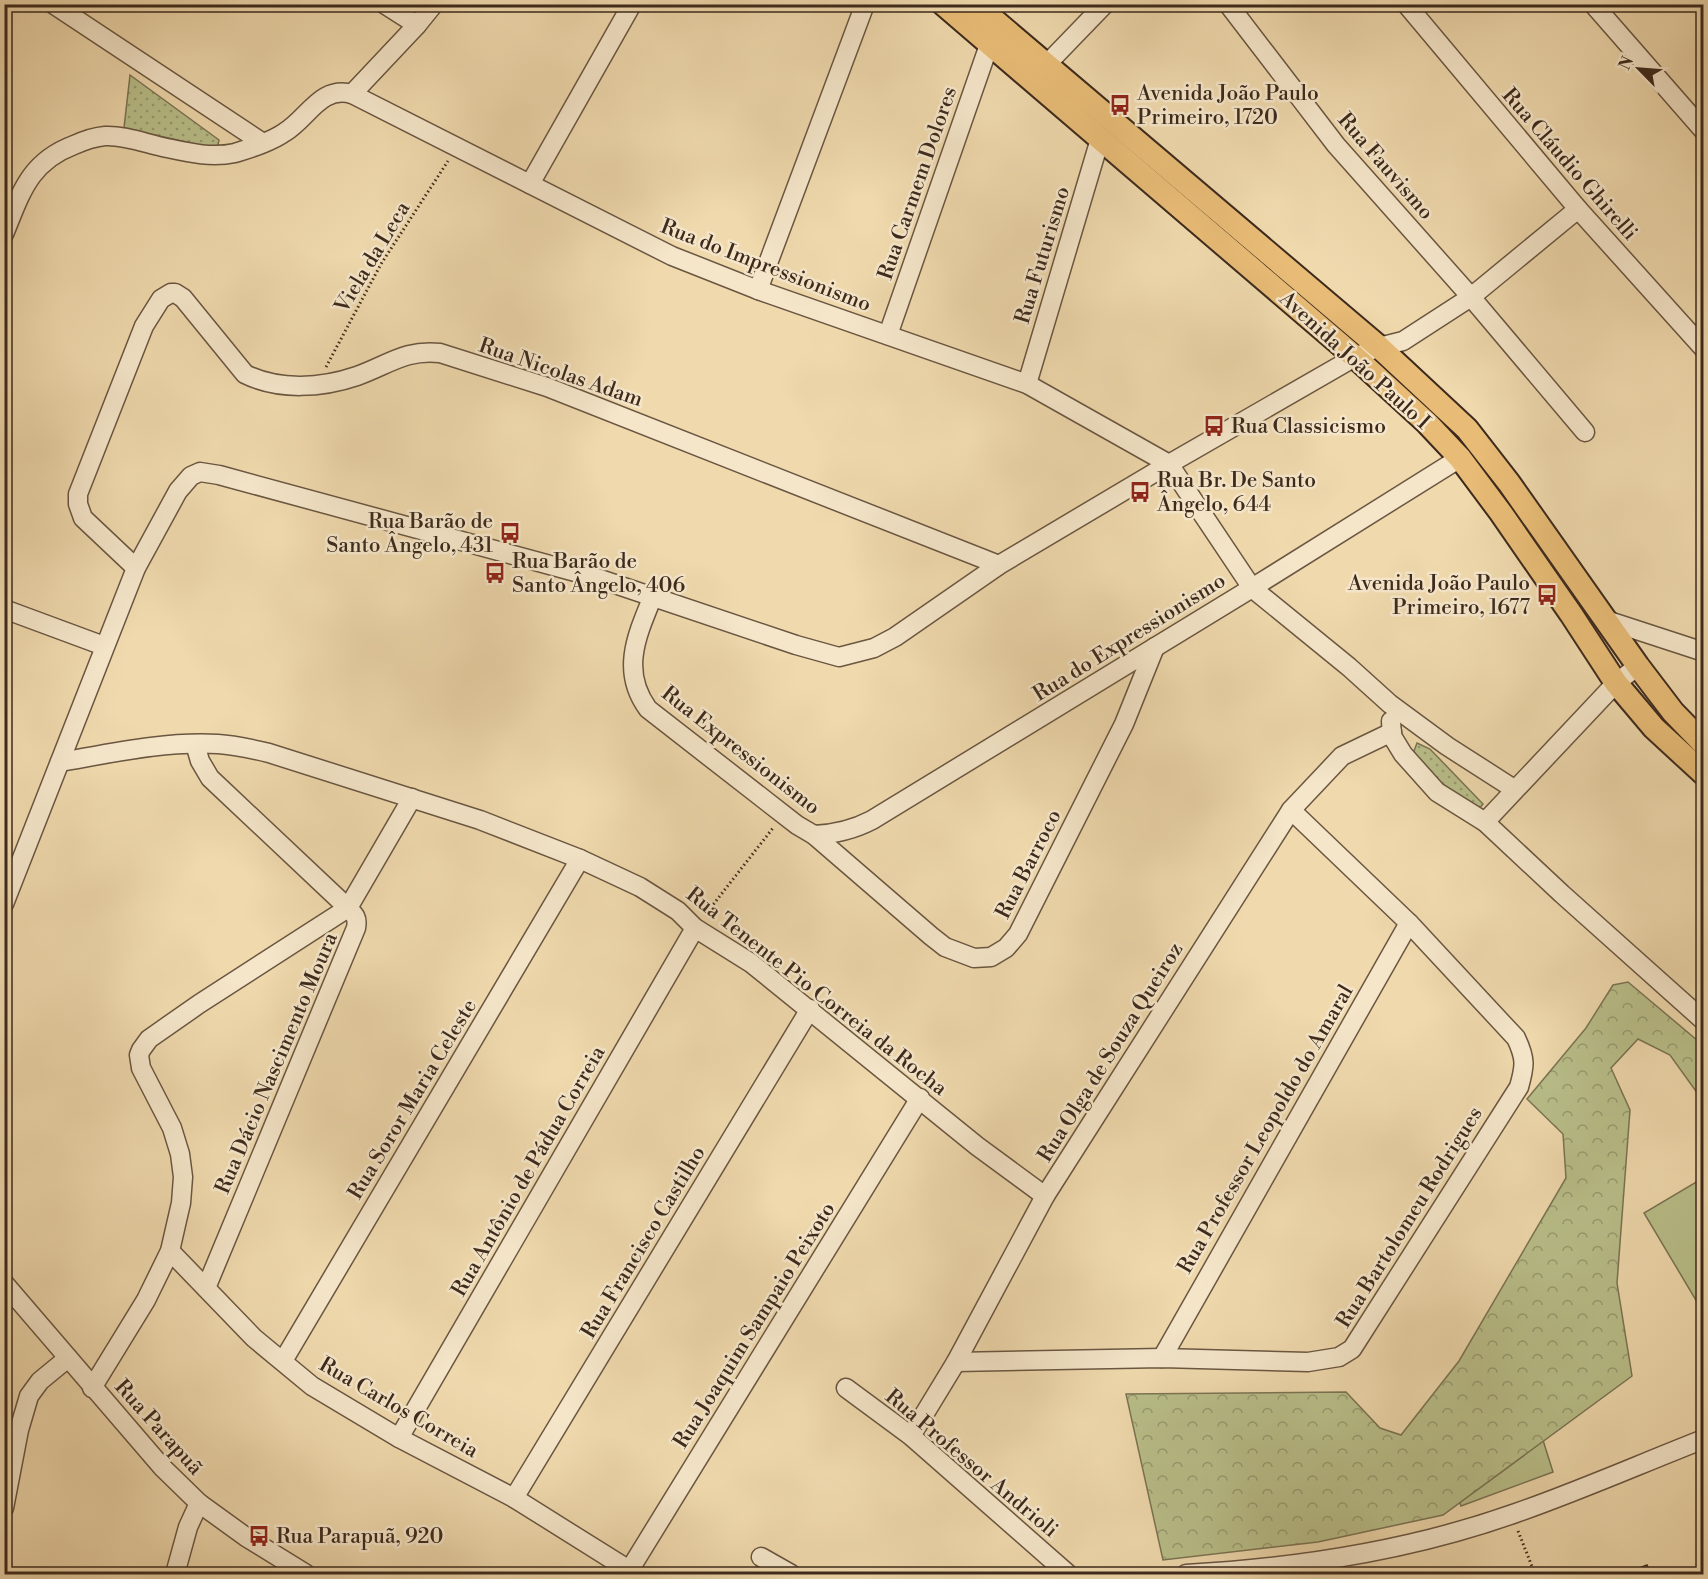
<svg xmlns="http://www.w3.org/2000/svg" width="1708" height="1579" viewBox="0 0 1708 1579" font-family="'Libre Bodoni',serif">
<defs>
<pattern id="forest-crowns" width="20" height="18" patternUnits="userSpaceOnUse" patternTransform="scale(1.5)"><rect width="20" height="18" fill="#b9bf8a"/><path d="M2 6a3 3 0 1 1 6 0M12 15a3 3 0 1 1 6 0" fill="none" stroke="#989b70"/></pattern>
<pattern id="park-dots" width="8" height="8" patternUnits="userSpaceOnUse" patternTransform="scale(1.5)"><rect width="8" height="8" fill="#b9bf8a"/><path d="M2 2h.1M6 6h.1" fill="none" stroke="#989b70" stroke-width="1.8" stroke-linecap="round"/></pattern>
</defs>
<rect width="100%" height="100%" fill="#efd9ad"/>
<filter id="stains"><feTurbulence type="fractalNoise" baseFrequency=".00333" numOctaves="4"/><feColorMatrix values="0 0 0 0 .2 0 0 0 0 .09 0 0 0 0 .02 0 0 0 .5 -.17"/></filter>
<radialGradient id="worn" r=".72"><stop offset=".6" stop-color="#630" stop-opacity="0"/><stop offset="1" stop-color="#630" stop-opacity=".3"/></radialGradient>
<g fill="#b9bf8a" stroke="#7b7454" stroke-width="1.5">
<path d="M 1703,1178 L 1703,1312 L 1644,1213 Z"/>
<path d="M 1537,1421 L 1553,1472 L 1461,1506 L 1442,1455 Z"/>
</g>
<path fill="url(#forest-crowns)" stroke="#7b7454" stroke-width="1.5" d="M 1628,982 L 1704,1046 L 1703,1101 L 1670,1055 L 1638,1039 L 1611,1068 L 1630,1110 L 1617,1283 L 1632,1376 L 1443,1515 L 1318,1542 L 1163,1560 L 1126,1394 L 1346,1392 L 1380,1428 L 1401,1435 L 1459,1361 L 1566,1178 L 1563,1134 L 1527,1099 L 1586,1028 L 1613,985 Z"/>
<g fill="url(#park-dots)" stroke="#7b7454" stroke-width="1.5">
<path d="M 130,75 L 219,140 L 217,149 L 124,128 Z"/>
<path d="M 1417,743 L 1430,749 L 1483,804 L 1474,815 L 1411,759 Z"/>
</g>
<path fill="#ce8a78" stroke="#3d2a1d" stroke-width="1.5" d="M 1647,1565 L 1651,1574 L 1624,1574 Z"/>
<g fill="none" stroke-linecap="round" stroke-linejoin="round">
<defs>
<g id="minor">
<path d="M 53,4 L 263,143"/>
<path d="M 384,4 L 417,25"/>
<path d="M 1228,4 L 1336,145 L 1471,297 L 1585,432"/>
<path d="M 1406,4 L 1578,209 L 1704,349"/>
<path d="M 1593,4 L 1704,131"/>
<path d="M 1047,64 L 1105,4"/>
<path d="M 352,94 L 417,25 L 434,4"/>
<path d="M 530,184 L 632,4"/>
<path d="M 4,234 C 21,193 29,162 74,145 C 83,141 94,137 105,136 C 125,135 147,144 167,148 C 190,153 212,158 235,153 C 251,148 271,142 285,132 C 308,118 321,85 352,94 L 672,256 L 758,290 L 1027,384 L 1169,464 L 1252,588 L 1349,667 L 1390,704 L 1447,746 L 1514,789"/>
<path d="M 758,290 L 865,4"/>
<path d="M 888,335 L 989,45"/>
<path d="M 1027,384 L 1100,139"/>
<path d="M 136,568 L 83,518 L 78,504 L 78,494 L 144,326 L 161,299 L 171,293 L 175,293 L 183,298 L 245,374 C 279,391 322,388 357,376 C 388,365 406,349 440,353 L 547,387 L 999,565"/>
<path d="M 653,596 C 637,635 620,671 648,709 L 797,825 L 814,835 L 931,936 L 945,947 L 974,958 L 991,957 L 1006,948 L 1018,934 L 1124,724 L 1155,647"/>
<path d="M 4,609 L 104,646"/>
<path d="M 1606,620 L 1704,652"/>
<path d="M 1391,721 L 1392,736 L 1403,754 L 1437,792 L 1485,822 L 1562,894 L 1704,1021"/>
<path d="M 195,744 L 200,761 L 210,778 L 348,908 C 355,915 358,918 356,928 L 206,1288"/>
<path d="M 60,762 C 112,753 165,741 218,744 C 235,745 252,749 269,753 L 480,820 L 580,859 L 640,887 L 678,911 L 695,928 L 751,963 L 977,1146 L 1045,1196"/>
<path d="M 1485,822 L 1616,683 L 1638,666"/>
<path d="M 814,835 C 836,834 853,830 872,820 L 1252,588 L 1460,458"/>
<path d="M 4,904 L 136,568 L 178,491 L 191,476 L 200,472 L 219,475 L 594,577 L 796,645 L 839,657 L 874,648 L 895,637 L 999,565 L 1169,464 L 1355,357 L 1379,347 L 1403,341 L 1471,297 L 1578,209"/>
<path d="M 170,1251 L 254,1338 L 312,1386 L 399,1438 L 514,1498 L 629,1570"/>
<path d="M 4,1283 L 162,1467 L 199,1503 L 246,1537 L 306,1574"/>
<path d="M 1162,1358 L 1409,923"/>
<path d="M 283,1361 L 580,859"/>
<path d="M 956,1362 L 1162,1358 L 1308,1362 L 1339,1357 L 1352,1349 L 1519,1087 C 1525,1066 1526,1059 1516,1038 L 1409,923 L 1291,810"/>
<path d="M 92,1388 L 146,1300 L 170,1251 L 181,1203 L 183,1177 L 180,1154 L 172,1128 L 141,1068 L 139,1055 L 141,1050 L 149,1039 L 199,1004 L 348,908 L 412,798"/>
<path d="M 846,1388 L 911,1436 L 1068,1574"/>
<path d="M 911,1436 L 956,1362 L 1045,1196 L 1291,810 L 1342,756 L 1392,732"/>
<path d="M 399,1438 L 695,928"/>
<path d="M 514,1498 L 810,1009"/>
<path d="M 4,1508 L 19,1430 L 29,1396 L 40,1381 L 68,1358"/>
<path d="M 761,1557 L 791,1574"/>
<path d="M 175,1574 L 188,1527 L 199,1503"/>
<path d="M 627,1574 L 920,1098"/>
<path d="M 1186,1574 C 1294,1568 1411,1550 1513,1514 C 1577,1492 1640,1464 1704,1439"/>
</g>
<g id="major">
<path d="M 943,4 L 1355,357 L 1427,423 L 1460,458 L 1501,513 L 1571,614 L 1616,683 L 1654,728 L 1704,774"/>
<path d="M 975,4 L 1379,347 L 1467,429 L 1509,483 L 1638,666 L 1673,712 L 1704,744"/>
</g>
</defs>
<use href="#minor" stroke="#6a5641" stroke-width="21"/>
<use href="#major" stroke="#3d2a1d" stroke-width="26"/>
<g stroke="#3d2a1d" stroke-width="3" stroke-dasharray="1.5 3" stroke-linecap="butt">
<path d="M 1015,12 L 1021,4"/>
<path d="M 326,367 L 381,264 L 448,161"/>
<path d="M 705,915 L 773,828"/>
<path d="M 1518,1531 L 1535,1574"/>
</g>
<use href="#minor" stroke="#f5e6ca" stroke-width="18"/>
<use href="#major" stroke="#e8bc76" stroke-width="22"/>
</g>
<defs>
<symbol id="bus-bare" viewBox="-9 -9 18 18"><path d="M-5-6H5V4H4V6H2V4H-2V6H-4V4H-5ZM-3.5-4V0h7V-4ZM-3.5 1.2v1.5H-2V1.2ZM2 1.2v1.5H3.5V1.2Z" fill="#8f2418" stroke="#f5e6ca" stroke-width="2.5" paint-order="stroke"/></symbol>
</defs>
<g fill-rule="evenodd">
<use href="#bus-bare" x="1105" y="90" width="30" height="30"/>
<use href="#bus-bare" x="1199" y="411" width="30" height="30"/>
<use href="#bus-bare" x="1125" y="477" width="30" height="30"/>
<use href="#bus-bare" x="495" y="518" width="30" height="30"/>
<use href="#bus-bare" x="480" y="558" width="30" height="30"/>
<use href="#bus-bare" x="1532" y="580" width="30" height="30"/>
<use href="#bus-bare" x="244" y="1521" width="30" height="30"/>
</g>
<g text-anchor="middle" stroke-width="5" stroke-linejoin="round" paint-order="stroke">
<g font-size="21" fill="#3d2a1d" stroke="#f5e6ca" text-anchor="start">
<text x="1137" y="100">Avenida João Paulo<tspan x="1137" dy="24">Primeiro, 1720</tspan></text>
<text x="1231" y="433">Rua Classicismo</text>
<text x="1157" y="487">Rua Br. De Santo<tspan x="1157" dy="24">Ângelo, 644</tspan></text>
<text x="493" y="528" text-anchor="end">Rua Barão de<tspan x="493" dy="24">Santo Ângelo, 431</tspan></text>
<text x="512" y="568">Rua Barão de<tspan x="512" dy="24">Santo Ângelo, 406</tspan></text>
<text x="1530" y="590" text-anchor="end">Avenida João Paulo<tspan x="1530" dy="24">Primeiro, 1677</tspan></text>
<text x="276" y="1543">Rua Parapuã, 920</text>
</g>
<g font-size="21" fill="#3d2a1d" stroke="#f5e6ca">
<text transform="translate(1570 164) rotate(49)" y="7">Rua Cláudio Ghirelli</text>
<text transform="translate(1386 166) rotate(49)" y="7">Rua Fauvismo</text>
<text transform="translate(917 183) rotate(-71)" y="7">Rua Carmem Dolores</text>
<text transform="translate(1042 255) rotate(-73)" y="7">Rua Futurismo</text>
<text transform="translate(372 257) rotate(-59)" y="7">Viela da Leca</text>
<text transform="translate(766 265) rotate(21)" y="7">Rua do Impressionismo</text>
<text transform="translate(1355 360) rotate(42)" y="7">Avenida João Paulo I</text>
<text transform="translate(561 372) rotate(19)" y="7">Rua Nicolas Adam</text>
<text transform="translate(1129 637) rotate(-32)" y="7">Rua do Expressionismo</text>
<text transform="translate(741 750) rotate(38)" y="7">Rua Expressionismo</text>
<text transform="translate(1028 864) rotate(-63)" y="7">Rua Barroco</text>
<text transform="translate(817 991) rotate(38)" y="7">Rua Tenente Pio Correia da Rocha</text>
<text transform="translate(1110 1052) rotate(-58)" y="7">Rua Olga de Souza Queiroz</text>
<text transform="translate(276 1063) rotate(-67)" y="7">Rua Dácio Nascimento Moura</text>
<text transform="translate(412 1099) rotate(-59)" y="7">Rua Soror Maria Celeste</text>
<text transform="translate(1265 1129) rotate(-60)" y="7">Rua Professor Leopoldo do Amaral</text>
<text transform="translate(528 1171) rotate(-60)" y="7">Rua Antônio de Pádua Correia</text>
<text transform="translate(1409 1217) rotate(-58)" y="7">Rua Bartolomeu Rodrigues</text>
<text transform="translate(643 1242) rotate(-59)" y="7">Rua Francisco Castilho</text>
<text transform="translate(754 1325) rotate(-58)" y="7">Rua Joaquim Sampaio Peixoto</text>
<text transform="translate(399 1407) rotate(30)" y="7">Rua Carlos Correia</text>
<text transform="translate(159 1427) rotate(48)" y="7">Rua Parapuã</text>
<text transform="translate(972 1463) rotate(40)" y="7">Rua Professor Andrioli</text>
</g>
</g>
<rect width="1708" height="1579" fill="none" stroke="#efd9ad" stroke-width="24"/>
<rect x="6" y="6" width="1696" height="1567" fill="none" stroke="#3d2a1d" stroke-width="3"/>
<rect x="12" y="12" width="1684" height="1555" fill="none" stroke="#3d2a1d" stroke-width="1.5"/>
<g transform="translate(1639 69) rotate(295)" stroke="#f5e6ca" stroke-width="4.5" paint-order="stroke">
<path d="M0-4.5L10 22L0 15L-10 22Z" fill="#3d2a1d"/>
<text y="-9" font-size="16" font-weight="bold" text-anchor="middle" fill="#3d2a1d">N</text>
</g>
<rect width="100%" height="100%" filter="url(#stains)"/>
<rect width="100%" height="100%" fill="url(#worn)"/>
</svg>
